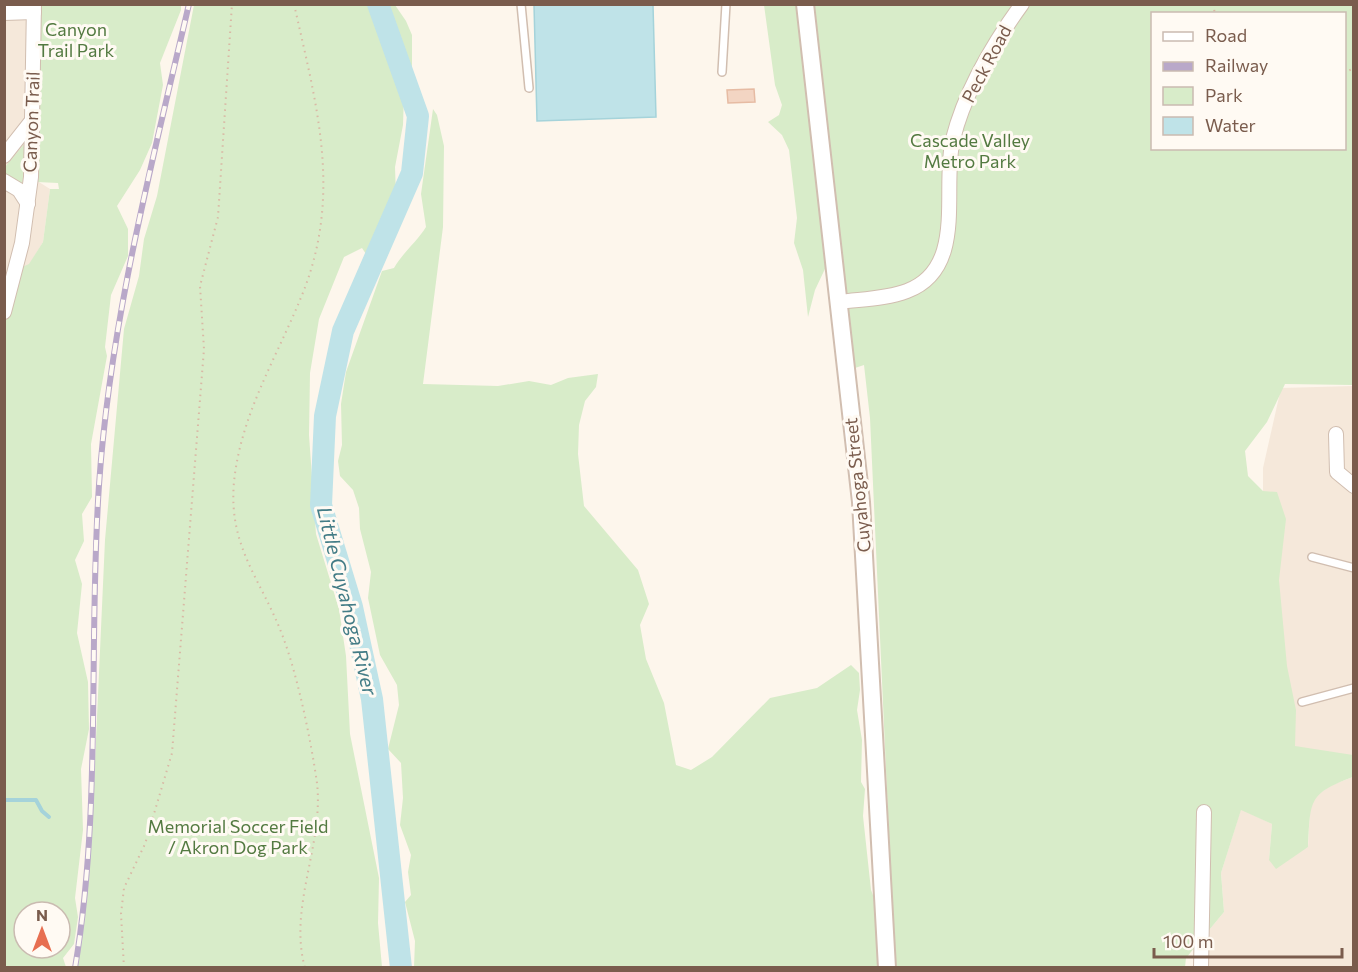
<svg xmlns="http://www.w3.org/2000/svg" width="1358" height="972" viewBox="0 0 1358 972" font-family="Commissioner,sans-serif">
<rect width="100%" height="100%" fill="#fdf6ec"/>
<g fill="#f5e8da">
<path d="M 5,5 L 34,5 L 31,177 L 50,189 L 43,242 L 29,265 L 5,275 Z"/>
<path d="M 1353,386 L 1353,767 L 1285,767 L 1263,525 L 1263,468 L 1281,388 Z"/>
<path d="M 1353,777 L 1353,967 L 1205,967 L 1205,935 L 1224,912 L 1221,873 L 1241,809 L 1272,824 L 1269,860 L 1308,847 L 1310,809 L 1314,797 L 1332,785 Z"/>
</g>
<g fill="#d8ecc9" fill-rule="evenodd">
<path d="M 41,5 L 181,5 L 181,10 L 160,63 L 163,85 L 152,143 L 140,170 L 117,206 L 128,229 L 128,256 L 111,295 L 105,347 L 107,356 L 91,444 L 92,497 L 82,514 L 84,541 L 75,560 L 82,584 L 77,633 L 88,682 L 89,729 L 81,769 L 83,830 L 75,898 L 78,917 L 74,944 L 63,958 L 66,967 L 5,968 L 4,275 L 29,264 L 43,242 L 50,189 L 59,189 L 58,183 L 37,182 ZM 24,912 L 60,912 L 60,948 L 24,948 Z"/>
<path d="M 194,5 L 395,5 L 406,21 L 412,35 L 412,71 L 404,94 L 403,125 L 395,167 L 396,195 L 368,257 L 362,248 L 344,257 L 319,319 L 310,373 L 309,435 L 316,534 L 339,609 L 346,656 L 350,734 L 379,878 L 378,923 L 382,967 L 75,967 L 92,828 L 105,540 L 124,329 L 139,276 L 144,239 L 157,196 Z"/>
<path d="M 764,5 L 1353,5 L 1353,385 L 1285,384 L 1267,422 L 1245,451 L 1248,476 L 1263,491 L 1277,492 L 1286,519 L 1279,580 L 1287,666 L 1296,710 L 1295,746 L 1353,755 L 1353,777 C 1307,794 1311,801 1308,847 L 1276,869 L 1269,860 L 1272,824 L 1241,810 L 1221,873 L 1224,912 L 1186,958 L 1185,967 L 895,967 L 870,418 L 864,365 L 846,371 L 832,254 L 815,290 L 808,317 L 803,270 L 794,243 L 797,218 L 789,150 L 782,135 L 768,122 L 779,115 L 782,105 L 775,85 ZM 1152,14 L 1344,14 L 1344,148 L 1152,148 Z"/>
<path d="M 433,109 L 437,115 L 444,146 L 443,227 L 423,384 L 498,386 L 529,381 L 551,385 L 568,378 L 598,374 L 596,387 L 585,401 L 579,425 L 578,454 L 584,506 L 638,570 L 649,604 L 640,625 L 646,659 L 664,703 L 676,765 L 691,770 L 712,757 L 770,698 L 817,688 L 851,665 L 859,673 L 860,690 L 857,710 L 862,740 L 861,782 L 865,789 L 863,816 L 871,890 L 878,908 L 879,967 L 414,967 L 415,941 L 405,902 L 411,895 L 408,872 L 411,855 L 400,825 L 403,798 L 401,763 L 388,749 L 399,705 L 397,685 L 380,655 L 368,598 L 371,572 L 360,529 L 359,508 L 353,490 L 340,476 L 338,461 L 342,445 L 341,404 L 346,372 L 382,271 L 394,268 C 404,251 416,243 426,227 L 421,194 Z"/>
<path d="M 25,143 L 26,163 L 22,184 L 5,174 L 5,167 Z"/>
</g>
<path fill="#bfe3e8" stroke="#a5d3da" stroke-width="1.5" d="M 534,5 L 653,5 L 656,117 L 537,121 Z"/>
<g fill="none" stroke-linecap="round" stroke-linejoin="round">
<path stroke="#a5d3da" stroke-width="4" d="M 4,800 L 36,800 L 42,811 L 49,817"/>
<path stroke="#bfe3e8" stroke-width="22" d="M 378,4 L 418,116 L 412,173 L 343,331 L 325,416 L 321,505 L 352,607 L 372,699 L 401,968"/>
</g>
<path fill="#f3d5c3" stroke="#e6bba3" stroke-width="1.5" d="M 754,89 L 755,102 L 728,103 L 727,90 Z"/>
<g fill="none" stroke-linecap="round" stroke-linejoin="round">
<defs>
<g id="service">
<path d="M 521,4 L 529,88"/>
<path d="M 722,72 L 726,4"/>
<path d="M 1312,557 L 1354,568"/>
<path d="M 1302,702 L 1354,688"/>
</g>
<g id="minor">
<path d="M 4,13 L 34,12"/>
<path d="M 4,156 L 30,123"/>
<path d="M 4,181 L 19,190 L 28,204"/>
<path d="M 839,302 C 861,299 886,299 907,291 C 968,268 941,188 953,139 C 965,91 993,44 1022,4"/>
<path d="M 4,312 L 22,243 L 31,177 L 34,4"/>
<path d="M 1336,434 L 1337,472 L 1354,486"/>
<path d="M 1201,968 L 1204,812"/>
</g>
<path id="tertiary" d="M 805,4 L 861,502 L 887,968"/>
</defs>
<use href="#service" stroke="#d1beb0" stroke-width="10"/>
<use href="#minor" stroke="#d1beb0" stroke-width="16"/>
<use href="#tertiary" stroke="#d1beb0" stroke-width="20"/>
<g stroke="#d9b8a5" stroke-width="2" stroke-dasharray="1.5 4.5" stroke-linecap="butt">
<path d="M 294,4 C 316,103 342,191 304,290 C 279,354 241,412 234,482 C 228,548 262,580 283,637 C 298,677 311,741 317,783 C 324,845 288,907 305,968"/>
<path d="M 1213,4 L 1215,14"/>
<path d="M 1344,73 L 1354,68"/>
<path d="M 124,968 L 121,914 L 124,888 L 145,844 L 172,753 L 204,349 L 200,286 L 218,217 L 232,4"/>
</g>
<use href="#service" stroke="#fff" stroke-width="7"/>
<use href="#minor" stroke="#fff" stroke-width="14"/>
<use href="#tertiary" stroke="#fff" stroke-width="16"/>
<defs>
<path id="rail" d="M 75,968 C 102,808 88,646 99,485 C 110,322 152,163 189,4"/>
</defs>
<use href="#rail" stroke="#b9a8c9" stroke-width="6"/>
<use href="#rail" stroke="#fffaf3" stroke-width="4" stroke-dasharray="11" stroke-linecap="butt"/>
</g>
<g text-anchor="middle" stroke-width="6" stroke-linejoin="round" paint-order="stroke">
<g font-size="18" fill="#537a41" stroke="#fffaf3">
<text x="76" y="36">Canyon<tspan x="76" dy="21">Trail Park</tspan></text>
<text x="970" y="147">Cascade Valley<tspan x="970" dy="21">Metro Park</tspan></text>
<text x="238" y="833">Memorial Soccer Field<tspan x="238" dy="21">/ Akron Dog Park</tspan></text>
</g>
<g font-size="18" fill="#7a5c4d" stroke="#fffaf3">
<text transform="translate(987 64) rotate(-62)" y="6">Peck Road</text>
<text transform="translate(32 122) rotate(-88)" y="6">Canyon Trail</text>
<text transform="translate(858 485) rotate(-96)" y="6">Cuyahoga Street</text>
</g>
<g font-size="20" font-style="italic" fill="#437c86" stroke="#fffaf3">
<text transform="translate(347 601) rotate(76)" y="7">Little Cuyahoga River</text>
</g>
</g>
<rect width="1358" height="972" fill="none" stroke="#7a5c4d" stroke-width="12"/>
<rect x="1151" y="12" width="195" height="138" fill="#fffaf3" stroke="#cabbb1" stroke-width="1.5"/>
<rect x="1163" y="32" width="30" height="9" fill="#ffffff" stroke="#cabbb1" stroke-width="1.5"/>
<text x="1205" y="42" font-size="18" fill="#7a5c4d">Road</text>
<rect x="1163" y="62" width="30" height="9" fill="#b9a8c9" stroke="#cabbb1" stroke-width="1.5"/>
<text x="1205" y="72" font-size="18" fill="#7a5c4d">Railway</text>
<rect x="1163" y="87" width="30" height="18" fill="#d8ecc9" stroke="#cabbb1" stroke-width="1.5"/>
<text x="1205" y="102" font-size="18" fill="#7a5c4d">Park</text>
<rect x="1163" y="117" width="30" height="18" fill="#bfe3e8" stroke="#cabbb1" stroke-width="1.5"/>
<text x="1205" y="132" font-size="18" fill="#7a5c4d">Water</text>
<g transform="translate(42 930)"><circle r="28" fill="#fffaf3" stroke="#cabbb1" stroke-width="1.5"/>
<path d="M0-4.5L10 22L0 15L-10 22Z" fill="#e76f51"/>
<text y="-9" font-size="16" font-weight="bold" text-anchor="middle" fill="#7a5c4d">N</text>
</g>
<path d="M1154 948v9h188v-9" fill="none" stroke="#7a5c4d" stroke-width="3"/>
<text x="1163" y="948" font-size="18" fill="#7a5c4d" stroke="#fffaf3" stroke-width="4.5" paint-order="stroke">100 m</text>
</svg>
